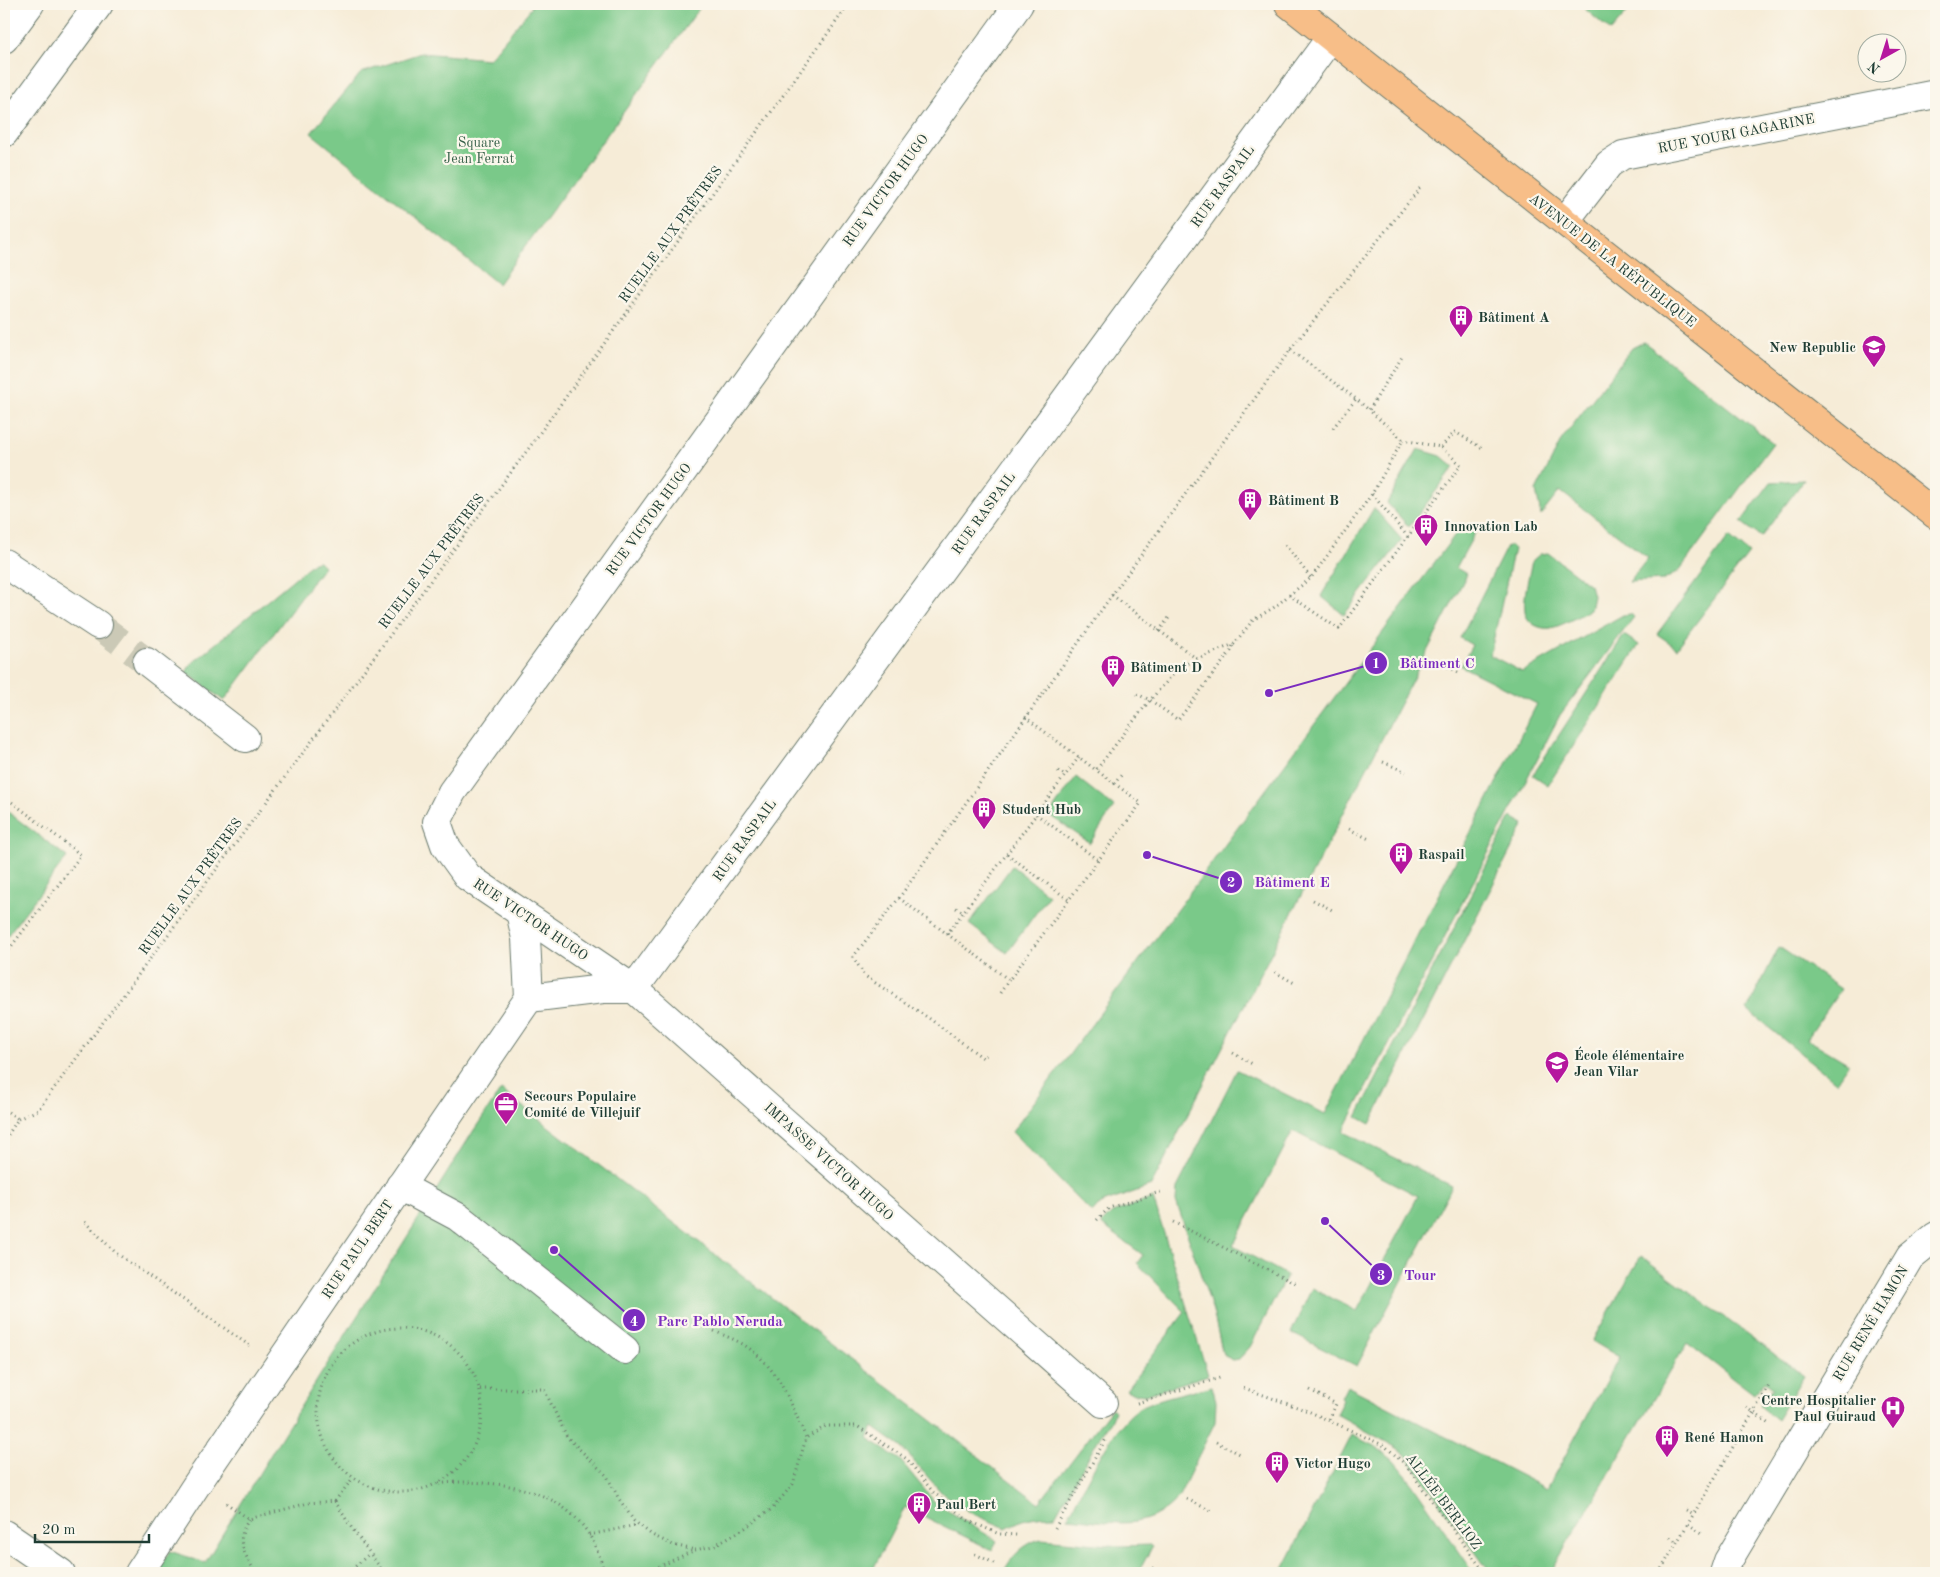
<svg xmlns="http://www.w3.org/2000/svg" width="1940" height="1577" viewBox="0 0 1940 1577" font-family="'Old Standard TT',serif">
<rect width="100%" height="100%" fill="#fbf7ec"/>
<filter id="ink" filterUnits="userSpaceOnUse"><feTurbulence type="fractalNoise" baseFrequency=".02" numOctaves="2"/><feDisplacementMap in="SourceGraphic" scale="10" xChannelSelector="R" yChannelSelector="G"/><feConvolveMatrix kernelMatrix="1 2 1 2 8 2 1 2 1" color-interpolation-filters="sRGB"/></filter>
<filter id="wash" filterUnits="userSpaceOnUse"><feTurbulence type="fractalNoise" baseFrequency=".0096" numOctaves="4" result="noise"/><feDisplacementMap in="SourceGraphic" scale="20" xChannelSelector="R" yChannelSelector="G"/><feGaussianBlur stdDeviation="1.12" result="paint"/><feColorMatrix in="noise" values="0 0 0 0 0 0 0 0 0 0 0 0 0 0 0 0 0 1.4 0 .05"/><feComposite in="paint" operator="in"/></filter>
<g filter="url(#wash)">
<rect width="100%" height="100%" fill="#f6ecd7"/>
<g fill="#7ac989" stroke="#4c835e">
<path d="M 529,4 L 698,4 L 701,6 L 498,284 L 311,133 L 361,73 L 421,53 L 489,59 L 532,7 Z"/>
<path d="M 1579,4 L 1634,4 L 1611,31 Z"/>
<path d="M 1644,342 L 1773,443 L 1679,571 L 1664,580 L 1629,582 L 1648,558 L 1560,491 L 1541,515 L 1536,491 L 1562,439 L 1632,348 Z"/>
<path d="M 1418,449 L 1441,456 L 1454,467 L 1409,527 L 1387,503 Z"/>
<path d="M 1804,480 L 1761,537 L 1741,522 L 1771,482 Z"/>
<path d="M 1374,508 L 1402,540 L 1344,615 L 1321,596 Z"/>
<path d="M 1463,524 L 1476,531 L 1456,568 L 1467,574 L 1151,1186 L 1100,1204 L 1092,1213 L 1012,1132 Z"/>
<path d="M 1729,537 L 1749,553 L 1677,648 L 1657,634 Z"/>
<path d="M 1507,546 L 1511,546 L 1514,549 L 1490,655 L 1522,672 L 1623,615 L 1631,614 L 1634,617 L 1560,715 L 1343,1132 L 1452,1186 L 1357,1366 L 1291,1333 L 1312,1288 L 1357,1311 L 1418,1196 L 1293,1131 L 1233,1246 L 1287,1275 L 1250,1347 L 1239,1359 L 1233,1360 L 1223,1355 L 1213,1311 L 1176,1201 L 1177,1188 L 1237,1070 L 1325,1114 L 1537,704 L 1461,666 L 1472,645 L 1460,638 Z"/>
<path d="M 1548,553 L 1590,585 L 1593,596 L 1590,610 C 1578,616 1564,625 1551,628 C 1540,630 1526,623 1525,611 C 1523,597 1529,575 1532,561 L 1540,554 Z"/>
<path d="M 319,561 L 324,566 L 224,701 L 186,672 L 191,664 L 314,562 Z"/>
<path d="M 1624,635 L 1639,645 L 1548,785 L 1533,775 Z"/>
<path d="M 1076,777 L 1114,807 L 1090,843 L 1049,815 Z"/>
<path d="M 4,809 L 67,857 L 4,940 Z"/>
<path d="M 1511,817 L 1524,824 L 1370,1124 L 1357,1117 Z"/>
<path d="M 1012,866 L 1049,895 L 1007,953 L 969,924 Z"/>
<path d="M 1779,947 L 1841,989 L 1807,1039 L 1849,1064 L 1836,1082 L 1747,1010 Z"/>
<path d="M 501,1090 L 1039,1503 L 1112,1408 L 1115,1411 L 1111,1421 L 1101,1435 L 1055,1516 C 1035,1516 1024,1518 1006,1528 L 973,1514 L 943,1494 L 901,1447 L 873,1427 L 868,1438 L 900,1460 L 934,1501 L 942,1507 L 997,1541 L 992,1550 L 905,1507 L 871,1573 L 155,1573 L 170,1551 L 205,1563 L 274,1449 L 474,1130 Z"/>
<path d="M 1153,1198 L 1208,1375 L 1145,1395 L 1135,1394 L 1126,1390 L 1185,1312 L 1137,1263 L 1143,1255 L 1101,1224 L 1112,1213 Z"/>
<path d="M 1641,1256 L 1804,1376 L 1777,1420 L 1760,1406 L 1773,1387 L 1765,1381 L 1754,1394 L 1687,1343 L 1550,1573 L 1535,1573 L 1519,1568 L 1493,1573 L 1488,1570 L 1406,1455 L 1397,1448 L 1336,1414 L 1343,1400 L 1341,1398 L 1347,1386 L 1547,1489 L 1619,1357 L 1592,1341 Z"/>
<path d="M 1212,1386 L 1216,1401 L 1215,1422 L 1179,1496 C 1147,1535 1110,1521 1067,1518 C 1084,1488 1111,1427 1138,1409 C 1152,1399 1193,1391 1212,1386 Z"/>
<path d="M 1352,1435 L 1376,1447 L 1393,1460 L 1409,1479 L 1474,1573 L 1281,1573 Z"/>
<path d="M 1041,1539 L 1120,1546 L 1150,1545 L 1152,1547 L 1138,1573 L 1003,1573 C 1010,1558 1024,1543 1041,1539 Z"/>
</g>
</g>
<g filter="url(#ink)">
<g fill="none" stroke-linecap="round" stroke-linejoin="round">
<path stroke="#cbc9b6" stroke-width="28" stroke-dasharray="28 14" stroke-linecap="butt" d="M 98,625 L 147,662"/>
<defs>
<g id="minor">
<path d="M 1019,4 L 452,792 L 437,822 L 445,845 L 468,877 L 634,989 L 1103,1403"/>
<path d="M 4,39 L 30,4"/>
<path d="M 4,133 L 99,4"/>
<path d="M 1565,221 L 1609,164 L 1623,155 L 1936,94"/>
<path d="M 4,563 L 98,625"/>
<path d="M 147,662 L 245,738"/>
<path d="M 634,989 L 1331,37"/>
<path d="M 529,998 L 603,989 L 634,989"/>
<path d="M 400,1186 L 458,1217 L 625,1350"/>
<path d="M 4,1534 L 61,1573"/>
<path d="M 139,1573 L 197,1484 L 529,998 L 526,938 L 520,912"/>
<path d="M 1724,1573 L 1728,1561 L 1910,1257 L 1936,1236"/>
</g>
<path id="major" d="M 1289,4 L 1936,515"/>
</defs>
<use href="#minor" stroke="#6a7a6d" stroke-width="30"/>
<use href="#major" stroke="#6a7a6d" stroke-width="30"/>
<g stroke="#6a7a6d" stroke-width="3" stroke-dasharray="1 4" stroke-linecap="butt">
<path d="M 1290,350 L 1356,399"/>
<path d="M 1333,428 L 1356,399 L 1369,410"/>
<path d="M 1441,447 L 1455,432 L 1482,448"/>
<path d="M 1372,494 L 1408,537"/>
<path d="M 1285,545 L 1311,578"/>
<path d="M 1112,595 L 1197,659"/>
<path d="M 1289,595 L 1339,629 L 1461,465 L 1441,447 L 1403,440"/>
<path d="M 1159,631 L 1171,615"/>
<path d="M 1435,660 L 1458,672"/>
<path d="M 1137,694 L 1150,700 L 1178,720 L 1231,651 L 1233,645"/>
<path d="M 1025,717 L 1096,770"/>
<path d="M 1383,762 L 1406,772"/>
<path d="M 1058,771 L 1065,775"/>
<path d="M 1114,784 L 1123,773"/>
<path d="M 4,796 L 81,855 L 4,956"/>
<path d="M 1036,814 L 1098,860"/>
<path d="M 1349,829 L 1371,840"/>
<path d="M 1007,854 L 1069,900"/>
<path d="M 899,898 L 1009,980 L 1141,803 L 1096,770 L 1150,700 L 1181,666 L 1234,644 L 1253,620 L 1273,608 L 1311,578 L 1372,494 L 1403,440 L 1369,410 L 1402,357"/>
<path d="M 1313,900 L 1334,911"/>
<path d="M 956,908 L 963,912"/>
<path d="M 947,934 L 1079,757"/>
<path d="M 1275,972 L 1296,984"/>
<path d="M 1000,993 L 1009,980"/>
<path d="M 1233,1053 L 1254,1065"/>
<path d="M 986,1055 L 983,1058 L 930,1019 L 865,976 L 853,957 L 899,898 L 1112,595 L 1290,350 L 1420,188"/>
<path d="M 4,1109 L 18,1119 L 4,1141"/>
<path d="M 18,1119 L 38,1110 L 529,448 L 849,4"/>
<path d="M 4,1141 L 9,1147"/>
<path d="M 1097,1220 L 1109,1208 L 1163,1191"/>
<path d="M 85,1222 L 116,1253 L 250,1346"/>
<path d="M 1173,1222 L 1296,1284"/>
<circle cx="400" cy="1410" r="82"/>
<path d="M 714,1331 C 723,1335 731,1338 739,1342 C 776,1362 791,1402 806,1438"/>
<path d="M 1244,1388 L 1308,1411 L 1385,1446 L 1404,1463 L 1485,1573"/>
<path d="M 480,1389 L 544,1389 L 567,1437 L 607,1476 L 619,1499 L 634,1521 L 652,1535 L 673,1545 L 695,1550"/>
<path d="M 1310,1390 L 1336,1404 L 1329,1420"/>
<path d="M 1137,1403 L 1223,1377"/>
<path d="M 1747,1407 L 1770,1425"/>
<path d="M 1216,1442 L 1242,1455"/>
<path d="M 439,1484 C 455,1481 469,1482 485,1483 C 544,1487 591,1511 604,1573"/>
<path d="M 1187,1499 L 1213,1512"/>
<path d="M 335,1501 L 349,1524 L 384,1573"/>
<path d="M 335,1501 L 353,1478"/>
<path d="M 226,1503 L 249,1519 L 308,1503 L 335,1501"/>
<path d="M 1686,1510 L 1694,1514"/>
<path d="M 249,1519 C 234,1543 244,1550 255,1573"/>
<path d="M 1688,1524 L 1704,1534"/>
<path d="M 1055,1528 L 1107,1437"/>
<path d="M 589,1535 L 637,1525"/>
<path d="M 1670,1537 L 1677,1542"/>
<path d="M 975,1554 L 996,1564"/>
<path d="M 1152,1568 L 1164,1573"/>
<path d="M 348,1573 L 369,1554"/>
<path d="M 645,1573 L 695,1550 L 713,1546 L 745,1528 L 773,1508 L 793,1484 L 806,1438 L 826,1426 L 857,1426 L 907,1459 L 933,1492 L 967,1520 L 999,1534 L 1017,1535"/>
<path d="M 1659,1573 L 1770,1384"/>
</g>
<use href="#minor" stroke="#fff" stroke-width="28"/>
<use href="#major" stroke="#f7be88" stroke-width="28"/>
</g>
</g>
<defs>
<symbol id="building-pin" viewBox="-11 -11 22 30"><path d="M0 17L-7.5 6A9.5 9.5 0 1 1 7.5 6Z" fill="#b5179e" stroke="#fbf7ec"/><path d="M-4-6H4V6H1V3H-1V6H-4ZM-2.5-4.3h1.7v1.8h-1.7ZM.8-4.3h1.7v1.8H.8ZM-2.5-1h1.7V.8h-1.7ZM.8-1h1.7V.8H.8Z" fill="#fff"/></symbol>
<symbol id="university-pin" viewBox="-11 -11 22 30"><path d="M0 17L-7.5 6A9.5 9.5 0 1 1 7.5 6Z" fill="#b5179e" stroke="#fbf7ec"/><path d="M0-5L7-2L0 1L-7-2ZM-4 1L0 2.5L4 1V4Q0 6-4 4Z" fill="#fff"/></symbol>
<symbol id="school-pin" viewBox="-11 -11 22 30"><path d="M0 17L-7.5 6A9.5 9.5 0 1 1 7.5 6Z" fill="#b5179e" stroke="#fbf7ec"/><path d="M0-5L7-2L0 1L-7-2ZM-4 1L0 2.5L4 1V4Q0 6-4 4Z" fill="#fff"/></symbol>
<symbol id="office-pin" viewBox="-11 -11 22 30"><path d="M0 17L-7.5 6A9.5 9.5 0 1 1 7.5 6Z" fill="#b5179e" stroke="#fbf7ec"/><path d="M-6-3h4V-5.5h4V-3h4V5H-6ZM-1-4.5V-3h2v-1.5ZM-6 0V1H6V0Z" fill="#fff"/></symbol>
<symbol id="hospital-pin" viewBox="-11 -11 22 30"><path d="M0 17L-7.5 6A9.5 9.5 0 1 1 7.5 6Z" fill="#b5179e" stroke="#fbf7ec"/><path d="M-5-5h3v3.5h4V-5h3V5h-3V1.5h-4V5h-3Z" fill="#fff"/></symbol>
</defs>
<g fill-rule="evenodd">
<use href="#building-pin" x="1447" y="303" width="28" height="38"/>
<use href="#university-pin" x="1860" y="333" width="28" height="38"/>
<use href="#building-pin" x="1236" y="486" width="28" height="38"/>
<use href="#building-pin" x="1412" y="512" width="28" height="38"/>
<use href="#building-pin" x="1099" y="653" width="28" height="38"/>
<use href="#building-pin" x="970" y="795" width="28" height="38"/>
<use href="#building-pin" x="1387" y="840" width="28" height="38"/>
<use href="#school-pin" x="1543" y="1049" width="28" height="38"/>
<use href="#office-pin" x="492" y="1090" width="28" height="38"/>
<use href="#hospital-pin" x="1879" y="1394" width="28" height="38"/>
<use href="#building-pin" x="1653" y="1423" width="28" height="38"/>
<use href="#building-pin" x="1263" y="1449" width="28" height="38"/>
<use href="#building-pin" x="905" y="1490" width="28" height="38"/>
</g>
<g text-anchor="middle" stroke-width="4.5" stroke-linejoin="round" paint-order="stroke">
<g font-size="14" fill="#1f3d34" stroke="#fbf7ec">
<text transform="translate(1736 133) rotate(-11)" y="5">RUE YOURI GAGARINE</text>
<text transform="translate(1222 186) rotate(-54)" y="5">RUE RASPAIL</text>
<text transform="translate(885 190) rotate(-54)" y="5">RUE VICTOR HUGO</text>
<text transform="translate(670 234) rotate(-54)" y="5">RUELLE AUX PRÊTRES</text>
<text transform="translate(1613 260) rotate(38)" y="5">AVENUE DE LA RÉPUBLIQUE</text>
<text transform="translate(983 513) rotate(-54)" y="5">RUE RASPAIL</text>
<text transform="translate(648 519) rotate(-54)" y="5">RUE VICTOR HUGO</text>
<text transform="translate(431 561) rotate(-53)" y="5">RUELLE AUX PRÊTRES</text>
<text transform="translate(744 840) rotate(-54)" y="5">RUE RASPAIL</text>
<text transform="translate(190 886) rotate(-54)" y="5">RUELLE AUX PRÊTRES</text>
<text transform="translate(531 919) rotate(34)" y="5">RUE VICTOR HUGO</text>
<text transform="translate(829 1161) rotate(42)" y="5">IMPASSE VICTOR HUGO</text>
<text transform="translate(357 1249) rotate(-56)" y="5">RUE PAUL BERT</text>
<text transform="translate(1870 1323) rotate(-59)" y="5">RUE RENÉ HAMON</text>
<text transform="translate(1444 1501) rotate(53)" y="5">ALLÉE BERLIOZ</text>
</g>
<g font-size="14" fill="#366049" stroke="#fbf7ec">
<text x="479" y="147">Square<tspan x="479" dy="16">Jean Ferrat</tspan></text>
</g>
<g font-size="14" font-weight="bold" fill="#1f3d34" stroke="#fbf7ec" text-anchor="start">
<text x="1478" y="322">Bâtiment A</text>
<text x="1856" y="352" text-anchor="end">New Republic</text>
<text x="1268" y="505">Bâtiment B</text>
<text x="1444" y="531">Innovation Lab</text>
<text x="1130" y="672">Bâtiment D</text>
<text x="1002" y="814">Student Hub</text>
<text x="1418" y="859">Raspail</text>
<text x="1574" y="1060">École élémentaire<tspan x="1574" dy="16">Jean Vilar</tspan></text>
<text x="524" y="1101">Secours Populaire<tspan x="524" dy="16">Comité de Villejuif</tspan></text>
<text x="1876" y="1405" text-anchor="end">Centre Hospitalier<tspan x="1876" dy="16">Paul Guiraud</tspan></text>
<text x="1684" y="1442">René Hamon</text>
<text x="1294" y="1468">Victor Hugo</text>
<text x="936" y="1509">Paul Bert</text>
</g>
</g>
<path fill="none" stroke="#7b2cbf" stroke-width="2" d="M1269 693L1376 663M1147 855L1231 882M1325 1221L1381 1274M554 1250L634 1320"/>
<g fill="#7b2cbf" stroke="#fbf7ec" stroke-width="2">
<circle cx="1269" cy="693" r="5"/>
<circle cx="1147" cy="855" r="5"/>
<circle cx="1325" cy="1221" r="5"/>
<circle cx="554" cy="1250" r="5"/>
<circle cx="1376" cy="663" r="12"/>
<circle cx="1231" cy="882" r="12"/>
<circle cx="1381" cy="1274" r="12"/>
<circle cx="634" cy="1320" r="12"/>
</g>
<g font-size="15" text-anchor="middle" font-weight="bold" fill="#fff">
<text x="1376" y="668">1</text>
<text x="1231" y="887">2</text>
<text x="1381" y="1280">3</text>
<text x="634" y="1326">4</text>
</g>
<g font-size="15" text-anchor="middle" font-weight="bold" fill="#7b2cbf" stroke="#fbf7ec" stroke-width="4.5" stroke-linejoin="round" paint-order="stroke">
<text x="1437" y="668">Bâtiment C</text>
<text x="1292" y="887">Bâtiment E</text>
<text x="1420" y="1280">Tour</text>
<text x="720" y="1326">Parc Pablo Neruda</text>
</g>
<rect width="1940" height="1577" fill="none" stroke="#fbf7ec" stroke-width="20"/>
<g transform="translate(1882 58) rotate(219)"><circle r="24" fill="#fbf7ec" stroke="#a3ada2"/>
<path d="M0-4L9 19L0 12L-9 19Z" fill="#b5179e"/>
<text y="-8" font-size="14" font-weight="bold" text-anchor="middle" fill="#1f3d34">N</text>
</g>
<path d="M35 1534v8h114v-8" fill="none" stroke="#1f3d34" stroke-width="2.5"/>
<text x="42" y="1534" font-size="15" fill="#1f3d34" stroke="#fbf7ec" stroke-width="4" paint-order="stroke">20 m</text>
</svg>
